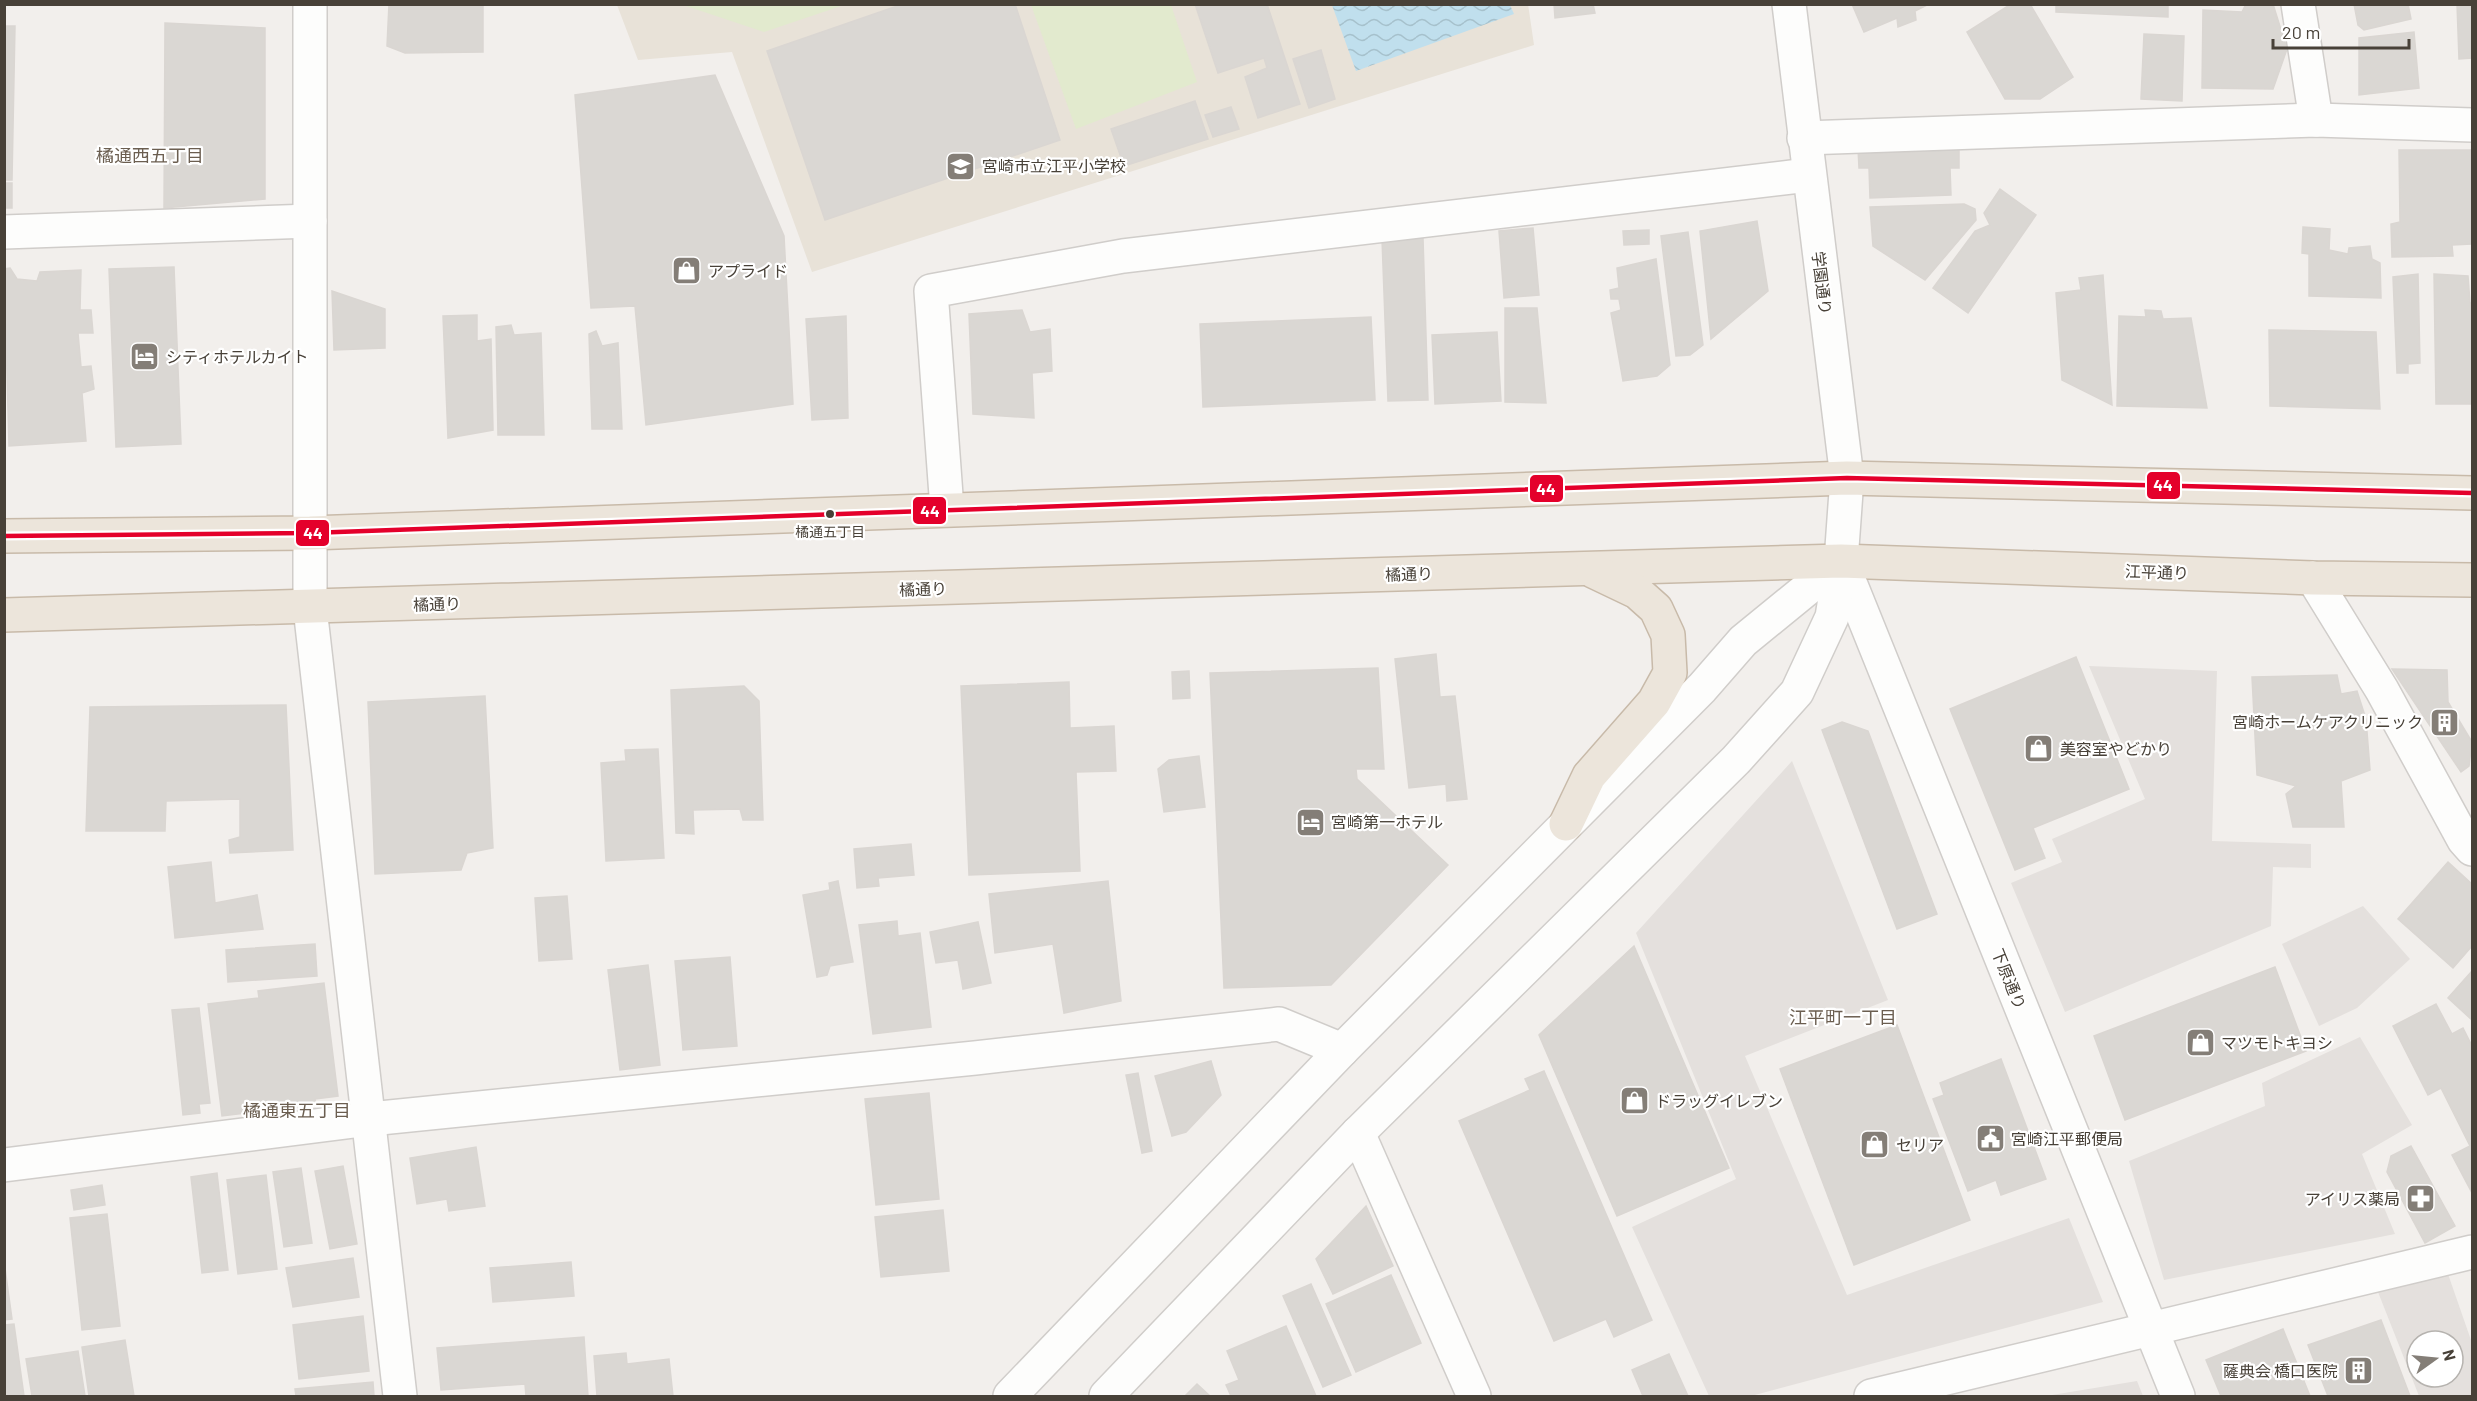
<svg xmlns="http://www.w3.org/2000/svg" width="2477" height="1401" viewBox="0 0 2477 1401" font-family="Barlow,'Noto Sans JP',sans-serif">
<defs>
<pattern id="water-waves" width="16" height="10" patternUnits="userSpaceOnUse" patternTransform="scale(1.5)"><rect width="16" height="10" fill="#c0dfed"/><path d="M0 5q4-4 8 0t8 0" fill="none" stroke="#a6c1cc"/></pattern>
</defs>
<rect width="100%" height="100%" fill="#f2efec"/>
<path fill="#e8e2d8" d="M 1528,4 L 1534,45 L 812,272 L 732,52 L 638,60 L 617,5 Z"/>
<g fill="#e2eace">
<path d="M 683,5 L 844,4 L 844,5 L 764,32 Z"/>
<path d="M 1031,5 L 1171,5 L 1197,82 L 1076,129 Z"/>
</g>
<g fill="#e4e0dd" fill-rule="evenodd">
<path d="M 2089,666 L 2217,671 L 2212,841 L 2311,844 L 2311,868 L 2273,867 L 2271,926 L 2065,1012 L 2011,883 L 2062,862 L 2052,839 L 2145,799 Z"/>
<path d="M 1792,761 L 1888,1000 L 1745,1056 L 1847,1295 L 2069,1218 L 2103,1302 L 1751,1396 L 1709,1396 L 1632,1227 L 1736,1179 L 1636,933 Z"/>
<path d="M 2363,906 L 2410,959 L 2357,1008 L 2319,1026 L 2282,944 Z"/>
<path d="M 2360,1037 L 2412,1125 L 2362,1154 L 2395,1234 L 2164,1280 L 2129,1161 L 2265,1106 L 2262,1083 Z"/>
<path d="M 2448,1274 L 2472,1343 L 2472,1396 L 2419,1396 L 2378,1292 ZM 2417,1341 L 2453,1341 L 2453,1377 L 2417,1377 Z"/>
<path d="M 2137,1381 L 2143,1396 L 2046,1396 Z"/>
</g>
<path fill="url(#water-waves)" d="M 1332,5 L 1510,5 L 1514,14 L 1356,71 Z"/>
<g fill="#dad7d3" stroke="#dad6d2" stroke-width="1.5">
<path d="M 389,4 L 483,4 L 483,52 L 405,53 L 387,46 Z"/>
<path d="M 903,4 L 1015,4 L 1060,140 L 825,220 L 767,51 Z"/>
<path d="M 1195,4 L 1267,4 L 1300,104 L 1258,118 L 1245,77 L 1267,68 L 1264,58 L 1218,73 Z"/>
<path d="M 1554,4 L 1593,4 L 1595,13 L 1555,18 Z"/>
<path d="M 1852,4 L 1929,4 L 1915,11 L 1916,20 L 1898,27 L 1897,18 L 1864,32 Z"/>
<path d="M 2011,4 L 2030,4 L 2073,77 L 2040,99 L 2005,99 L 1967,32 Z"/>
<path d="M 2056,4 L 2168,4 L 2168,17 L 2056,12 Z"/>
<path d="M 2246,4 L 2273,4 L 2287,49 L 2273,89 L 2202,88 L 2203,10 L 2242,12 Z"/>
<path d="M 2354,4 L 2408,4 L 2411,19 L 2364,30 L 2358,25 Z"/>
<path d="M 2457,4 L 2472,4 L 2472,58 L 2459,59 Z"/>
<path d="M 165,23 L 265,28 L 265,199 L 164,208 Z"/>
<path d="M 4,26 L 15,26 L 12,180 L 4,180 Z"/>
<path d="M 2414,32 L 2419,88 L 2359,95 L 2359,38 Z"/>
<path d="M 2144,34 L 2184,36 L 2182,101 L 2141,99 Z"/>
<path d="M 1321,50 L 1335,99 L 1309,108 L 1293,59 Z"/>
<path d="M 715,75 L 784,236 L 793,404 L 646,425 L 635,306 L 591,308 L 575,95 Z"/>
<path d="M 1195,101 L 1208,139 L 1124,166 L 1111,129 Z"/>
<path d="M 1231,107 L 1239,129 L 1213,137 L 1205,115 Z"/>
<path d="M 1858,148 L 1959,148 L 1959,168 L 1950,168 L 1951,195 L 1870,198 L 1869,168 L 1859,168 Z"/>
<path d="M 2399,150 L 2471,150 L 2471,244 L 2452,245 L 2453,256 L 2392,257 L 2391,224 L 2400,222 Z"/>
<rect x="4" y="183" width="8" height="25"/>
<path d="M 2000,189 L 2036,215 L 1968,313 L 1933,288 L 1975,231 L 1990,225 L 1984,213 Z"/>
<path d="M 1964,204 L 1975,209 L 1976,220 L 1925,280 L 1873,246 L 1870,207 Z"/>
<path d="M 1757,221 L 1768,291 L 1711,339 L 1700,231 Z"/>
<path d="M 2303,227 L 2330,229 L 2329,250 L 2348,254 L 2349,248 L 2370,246 L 2372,259 L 2380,263 L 2381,298 L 2309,296 L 2309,254 L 2302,253 Z"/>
<path d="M 1533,228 L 1539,295 L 1504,298 L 1499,231 Z"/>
<path d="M 1649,230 L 1649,244 L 1624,245 L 1623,231 Z"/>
<path d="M 1688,232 L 1703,345 L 1690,355 L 1676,356 L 1661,236 Z"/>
<path d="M 1423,238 L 1428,400 L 1388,401 L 1382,239 Z"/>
<path d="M 1656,259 L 1670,365 L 1657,376 L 1623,381 L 1611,313 L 1621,310 L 1619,299 L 1611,299 L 1610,290 L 1619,288 L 1617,268 Z"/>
<path d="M 174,267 L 181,444 L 116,447 L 109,269 Z"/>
<path d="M 10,268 L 17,279 L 37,281 L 40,272 L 81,270 L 80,310 L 91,310 L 93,333 L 78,333 L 81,367 L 91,366 L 94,389 L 82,393 L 86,441 L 9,446 L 4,269 Z"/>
<path d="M 2418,274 L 2420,363 L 2408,364 L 2408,373 L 2397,373 L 2393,277 Z"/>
<path d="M 2434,274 L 2468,276 L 2470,303 L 2472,303 L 2472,404 L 2436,404 Z"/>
<path d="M 2103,275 L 2112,405 L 2062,380 L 2056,293 L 2081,290 L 2079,278 Z"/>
<path d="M 332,291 L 385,309 L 385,348 L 334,350 Z"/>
<path d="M 1505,308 L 1537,308 L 1546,403 L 1505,402 Z"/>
<path d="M 1022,310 L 1030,332 L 1050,329 L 1052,371 L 1032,373 L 1034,418 L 973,414 L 969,314 Z"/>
<path d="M 2145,310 L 2161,311 L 2163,319 L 2191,318 L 2207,408 L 2117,406 L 2119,316 L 2146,317 Z"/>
<path d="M 477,315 L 477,341 L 491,339 L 493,430 L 448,438 L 443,316 Z"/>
<path d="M 846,316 L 848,418 L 812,420 L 806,319 Z"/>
<path d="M 1371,317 L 1375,400 L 1203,407 L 1200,324 Z"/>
<path d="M 511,325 L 514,335 L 541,333 L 544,435 L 498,435 L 496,327 Z"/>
<path d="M 2269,330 L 2376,332 L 2380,409 L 2270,406 Z"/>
<path d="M 596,331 L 602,346 L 618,343 L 622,429 L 592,429 L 589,334 Z"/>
<path d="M 1497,332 L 1501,401 L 1435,404 L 1432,335 Z"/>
<path d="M 1436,654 L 1440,697 L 1455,696 L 1467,799 L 1447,801 L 1446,784 L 1409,788 L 1395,659 Z"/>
<path d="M 2076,657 L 2129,789 L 2033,828 L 2045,858 L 2015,870 L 1950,709 Z"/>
<path d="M 1378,668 L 1384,769 L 1356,769 L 1357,779 L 1448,865 L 1331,985 L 1224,988 L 1210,673 Z"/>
<path d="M 2392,669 L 2447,670 L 2448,702 L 2472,742 L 2469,766 L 2461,772 Z"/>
<path d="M 1189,671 L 1190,698 L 1173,699 L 1172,672 Z"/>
<path d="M 2337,675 L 2341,694 L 2357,691 L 2366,719 L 2370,770 L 2341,781 L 2344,827 L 2293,827 L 2286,794 L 2296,786 L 2257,775 L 2252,677 Z"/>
<path d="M 1069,682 L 1070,728 L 1114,726 L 1116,771 L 1076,772 L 1080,871 L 969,875 L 961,686 Z"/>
<path d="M 744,686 L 759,701 L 763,820 L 743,820 L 740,809 L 693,810 L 694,834 L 676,833 L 671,690 Z"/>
<path d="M 485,696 L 493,848 L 467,853 L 461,870 L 375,874 L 368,702 Z"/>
<path d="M 286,705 L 293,850 L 230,853 L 229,840 L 240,837 L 240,799 L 166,801 L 165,831 L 86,831 L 90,707 Z"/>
<path d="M 1842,722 L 1868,731 L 1937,914 L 1897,929 L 1822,730 Z"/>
<path d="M 658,749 L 664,858 L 606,861 L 601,763 L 626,761 L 625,750 Z"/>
<path d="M 1199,756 L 1205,807 L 1164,812 L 1158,769 L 1169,760 Z"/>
<path d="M 911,844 L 914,875 L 878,878 L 879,886 L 857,888 L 854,849 Z"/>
<path d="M 211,862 L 215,903 L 257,895 L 263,929 L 175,938 L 168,867 Z"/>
<path d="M 2448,862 L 2472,884 L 2472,946 L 2453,968 L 2398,919 Z"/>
<path d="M 838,881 L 853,962 L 830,966 L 827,975 L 817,977 L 803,895 L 830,890 L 829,883 Z"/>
<path d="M 1108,881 L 1121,1001 L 1064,1013 L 1053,944 L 995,953 L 989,894 Z"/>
<path d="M 567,896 L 572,959 L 539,961 L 535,898 Z"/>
<path d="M 897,921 L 898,936 L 920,933 L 931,1027 L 873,1034 L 859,925 Z"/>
<path d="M 978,922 L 991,983 L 963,989 L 958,960 L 936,963 L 930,932 Z"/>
<path d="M 315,944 L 317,976 L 228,982 L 226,950 Z"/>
<path d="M 1634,946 L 1729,1168 L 1617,1216 L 1539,1035 Z"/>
<path d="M 730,957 L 737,1046 L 683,1050 L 675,961 Z"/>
<path d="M 648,965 L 660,1065 L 620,1070 L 608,970 Z"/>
<path d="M 2275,967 L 2306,1051 L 2125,1120 L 2094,1036 Z"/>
<path d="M 2472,971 L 2472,1020 L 2448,998 Z"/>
<path d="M 324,983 L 338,1096 L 315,1099 L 316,1104 L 222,1116 L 208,1004 L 259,998 L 258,991 Z"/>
<path d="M 2436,1004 L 2452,1034 L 2463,1028 L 2472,1046 L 2472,1193 L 2452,1155 L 2470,1146 L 2441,1088 L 2428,1095 L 2393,1026 Z"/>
<path d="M 199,1008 L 210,1103 L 199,1104 L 200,1113 L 183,1115 L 172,1010 Z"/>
<path d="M 1897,1025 L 1970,1220 L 1854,1265 L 1780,1069 Z"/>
<path d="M 2001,1059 L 2046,1179 L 2001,1195 L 1996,1180 L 1968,1191 L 1933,1099 L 1944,1095 L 1940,1083 Z"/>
<path d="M 1211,1061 L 1221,1095 L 1186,1132 L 1172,1136 L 1155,1076 Z"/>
<path d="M 1544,1071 L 1652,1320 L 1614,1337 L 1606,1319 L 1554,1341 L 1459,1121 L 1530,1090 L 1525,1079 Z"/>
<path d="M 1138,1073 L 1152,1151 L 1142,1153 L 1126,1075 Z"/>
<path d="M 929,1093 L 939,1199 L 876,1205 L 865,1099 Z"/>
<path d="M 2411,1146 L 2455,1226 L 2425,1243 L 2387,1172 L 2391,1156 Z"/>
<path d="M 476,1147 L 485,1206 L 449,1211 L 447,1199 L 417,1204 L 410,1158 Z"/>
<path d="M 343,1166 L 357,1244 L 330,1249 L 315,1171 Z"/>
<path d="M 301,1168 L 312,1243 L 284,1247 L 273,1172 Z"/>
<path d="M 217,1173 L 228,1270 L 202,1273 L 191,1177 Z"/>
<path d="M 266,1175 L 277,1269 L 238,1274 L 227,1180 Z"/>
<path d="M 102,1185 L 105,1205 L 74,1210 L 71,1190 Z"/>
<path d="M 1366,1206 L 1393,1266 L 1333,1294 L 1316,1259 Z"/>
<path d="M 943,1210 L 949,1271 L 881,1277 L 875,1217 Z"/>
<path d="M 107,1214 L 120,1326 L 82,1330 L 70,1218 Z"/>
<path d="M 353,1258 L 359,1297 L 293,1307 L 286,1268 Z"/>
<path d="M 4,1261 L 12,1319 L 4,1320 Z"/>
<path d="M 571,1262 L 574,1296 L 493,1302 L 490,1268 Z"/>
<path d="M 1391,1275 L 1421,1343 L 1356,1372 L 1326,1304 Z"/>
<path d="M 1311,1284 L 1351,1375 L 1323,1387 L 1283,1296 Z"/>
<path d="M 363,1316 L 369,1371 L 299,1379 L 293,1325 Z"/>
<path d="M 2381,1320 L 2410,1396 L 2328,1396 L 2308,1345 Z"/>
<path d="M 14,1324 L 24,1396 L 4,1396 L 4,1325 Z"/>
<path d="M 1286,1326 L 1316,1396 L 1231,1396 L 1226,1385 L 1239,1380 L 1227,1351 Z"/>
<path d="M 2283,1329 L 2310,1396 L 2221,1396 L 2206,1360 Z"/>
<path d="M 584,1337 L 588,1396 L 526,1396 L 525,1384 L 441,1390 L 437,1348 Z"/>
<path d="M 125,1340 L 134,1396 L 89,1396 L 82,1347 Z"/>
<path d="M 78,1351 L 85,1396 L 32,1396 L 26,1359 Z"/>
<path d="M 626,1353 L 627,1364 L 669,1359 L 673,1396 L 597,1396 L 594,1356 Z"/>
<path d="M 1669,1354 L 1688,1396 L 1643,1396 L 1632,1370 Z"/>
<path d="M 373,1382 L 374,1396 L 296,1396 L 295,1389 Z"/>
<path d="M 1197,1384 L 1210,1396 L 1185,1396 Z"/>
</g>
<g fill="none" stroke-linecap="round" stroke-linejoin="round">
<defs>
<g id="minor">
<path d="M 310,4 L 310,608 L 400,1396"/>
<path d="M 2298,4 L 2316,120"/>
<path d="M 1804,138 L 2316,120 L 2472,125"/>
<path d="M 4,232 L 310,221"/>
<path d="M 947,509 L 931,291 L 1123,256 L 1808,175"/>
<path d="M 1842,563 L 2178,1396"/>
<path d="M 2313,578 L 2382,690 L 2464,840 L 2472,849"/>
<path d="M 1358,1133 L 1474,1396"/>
<path d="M 4,1165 L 370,1119 L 975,1058 L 1279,1024 L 1342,1050"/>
<path d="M 1010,1396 L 1342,1050 L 1702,688 L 1743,641 L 1841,561"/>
<path d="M 1106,1396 L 1358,1133 L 1736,760 L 1797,692 L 1832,617 L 1841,561 L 1847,478 L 1789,4"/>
<path d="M 1871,1396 L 2472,1252"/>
</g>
<g id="highway">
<path d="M 4,536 L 310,533 L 1847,478 L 2472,493"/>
<path d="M 4,615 L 1841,561 L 2313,578 L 2472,580"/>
<path d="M 1566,824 L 1589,776 L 1654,702 L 1670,673 L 1668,635 L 1656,609 L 1637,592 L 1593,571"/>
</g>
</defs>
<use href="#minor" stroke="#d0cdca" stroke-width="36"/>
<use href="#highway" stroke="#c8baa9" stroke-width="36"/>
<use href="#minor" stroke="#fdfdfc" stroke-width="33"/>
<use href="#highway" stroke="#ece5db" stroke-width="33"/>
<defs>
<path id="bus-1" d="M 4,536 L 310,533 L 1847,478 L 2472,493"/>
</defs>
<use href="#bus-1" stroke="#fff" stroke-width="9"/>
<use href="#bus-1" stroke="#e4002b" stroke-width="4.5"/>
</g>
<defs>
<symbol id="school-square" viewBox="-11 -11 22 22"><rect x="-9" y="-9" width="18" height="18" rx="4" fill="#847e77" stroke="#fff"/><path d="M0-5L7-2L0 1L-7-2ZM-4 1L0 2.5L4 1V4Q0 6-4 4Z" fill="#fff"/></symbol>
<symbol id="shop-square" viewBox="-11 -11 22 22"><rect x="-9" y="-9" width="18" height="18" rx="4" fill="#847e77" stroke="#fff"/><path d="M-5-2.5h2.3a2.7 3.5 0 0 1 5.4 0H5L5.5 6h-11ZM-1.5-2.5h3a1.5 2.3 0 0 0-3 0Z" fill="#fff"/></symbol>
<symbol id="hotel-square" viewBox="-11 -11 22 22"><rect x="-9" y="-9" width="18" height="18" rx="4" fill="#847e77" stroke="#fff"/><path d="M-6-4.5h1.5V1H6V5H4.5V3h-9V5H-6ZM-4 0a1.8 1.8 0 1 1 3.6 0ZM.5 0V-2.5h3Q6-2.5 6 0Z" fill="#fff"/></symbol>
<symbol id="building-square" viewBox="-11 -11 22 22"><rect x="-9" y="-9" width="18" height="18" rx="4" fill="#847e77" stroke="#fff"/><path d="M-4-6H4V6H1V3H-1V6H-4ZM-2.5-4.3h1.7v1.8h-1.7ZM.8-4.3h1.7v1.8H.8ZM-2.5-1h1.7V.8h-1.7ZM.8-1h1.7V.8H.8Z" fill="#fff"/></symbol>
<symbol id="civic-square" viewBox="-11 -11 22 22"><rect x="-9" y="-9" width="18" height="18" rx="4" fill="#847e77" stroke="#fff"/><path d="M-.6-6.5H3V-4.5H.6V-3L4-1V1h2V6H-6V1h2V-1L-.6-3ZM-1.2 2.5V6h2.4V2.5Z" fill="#fff"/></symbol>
<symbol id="pharmacy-square" viewBox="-11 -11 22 22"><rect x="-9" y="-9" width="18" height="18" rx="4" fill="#847e77" stroke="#fff"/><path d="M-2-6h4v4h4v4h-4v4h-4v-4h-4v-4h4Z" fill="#fff"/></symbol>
</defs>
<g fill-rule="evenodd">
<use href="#school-square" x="944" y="150" width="33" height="33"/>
<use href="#shop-square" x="670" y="254" width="33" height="33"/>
<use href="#hotel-square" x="128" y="340" width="33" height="33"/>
<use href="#building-square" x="2428" y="706" width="33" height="33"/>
<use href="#shop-square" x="2022" y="732" width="33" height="33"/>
<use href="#hotel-square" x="1294" y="806" width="33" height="33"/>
<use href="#shop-square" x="2184" y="1026" width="33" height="33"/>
<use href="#shop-square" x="1618" y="1084" width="33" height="33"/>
<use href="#civic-square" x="1974" y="1122" width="33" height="33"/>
<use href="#shop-square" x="1858" y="1128" width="33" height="33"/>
<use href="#pharmacy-square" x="2404" y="1182" width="33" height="33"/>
<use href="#building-square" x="2342" y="1354" width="33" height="33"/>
</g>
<circle fill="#484138" stroke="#fff" stroke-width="2" cx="830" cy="514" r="5"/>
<g text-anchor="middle" stroke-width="4.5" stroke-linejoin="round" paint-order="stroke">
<g font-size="14" fill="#484138" stroke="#fff">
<text x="830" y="537">橘通五丁目</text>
</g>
<g font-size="16" fill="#484138" stroke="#fff" text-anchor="start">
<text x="982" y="172">宮崎市立江平小学校</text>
<text x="708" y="277">アプライド</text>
<text x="166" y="363">シティホテルカイト</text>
<text x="2423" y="728" text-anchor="end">宮崎ホームケアクリニック</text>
<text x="2060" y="755">美容室やどかり</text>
<text x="1331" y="828">宮崎第一ホテル</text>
<text x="2221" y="1049">マツモトキヨシ</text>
<text x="1655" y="1107">ドラッグイレブン</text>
<text x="2011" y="1145">宮崎江平郵便局</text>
<text x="1896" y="1151">セリア</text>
<text x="2400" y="1205" text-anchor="end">アイリス薬局</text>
<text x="2338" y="1377" text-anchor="end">薩典会 橋口医院</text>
</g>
<g font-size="16" fill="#484138" stroke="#fff">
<text transform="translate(1822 283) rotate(83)" y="6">学園通り</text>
<text transform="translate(2157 572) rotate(2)" y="6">江平通り</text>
<text transform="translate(1409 574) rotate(-2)" y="6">橘通り</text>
<text transform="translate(923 589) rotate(-2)" y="6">橘通り</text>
<text transform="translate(437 604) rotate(-2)" y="6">橘通り</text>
<text transform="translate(2009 979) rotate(68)" y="6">下原通り</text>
</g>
<g font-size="18" fill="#6b5e50" stroke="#fff">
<text x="150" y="162">橘通西五丁目</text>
<text x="1843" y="1024">江平町一丁目</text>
<text x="297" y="1117">橘通東五丁目</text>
</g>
</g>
<g stroke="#fff" stroke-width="2">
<rect x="2146" y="471" width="35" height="29" rx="6" fill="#e4002b"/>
<rect x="1529" y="474" width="35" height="29" rx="6" fill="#e4002b"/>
<rect x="912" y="496" width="35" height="29" rx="6" fill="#e4002b"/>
<rect x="295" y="519" width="35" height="28" rx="6" fill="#e4002b"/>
</g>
<g font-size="16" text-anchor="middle" font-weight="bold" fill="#fff">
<text x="2163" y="491">44</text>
<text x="1546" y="495">44</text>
<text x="930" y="517">44</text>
<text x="313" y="539">44</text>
</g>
<rect width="2477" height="1401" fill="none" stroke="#484138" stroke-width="12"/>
<g transform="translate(2435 1359) rotate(75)"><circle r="28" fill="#ffffff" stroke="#b6b3af" stroke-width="1.5"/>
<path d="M0-4.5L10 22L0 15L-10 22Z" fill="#847e77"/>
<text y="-9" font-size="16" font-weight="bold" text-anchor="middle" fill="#484138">N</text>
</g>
<path d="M2273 39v9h136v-9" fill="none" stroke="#484138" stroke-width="3"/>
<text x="2282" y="39" font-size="18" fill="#484138" stroke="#ffffff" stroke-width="4.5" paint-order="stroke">20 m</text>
</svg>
